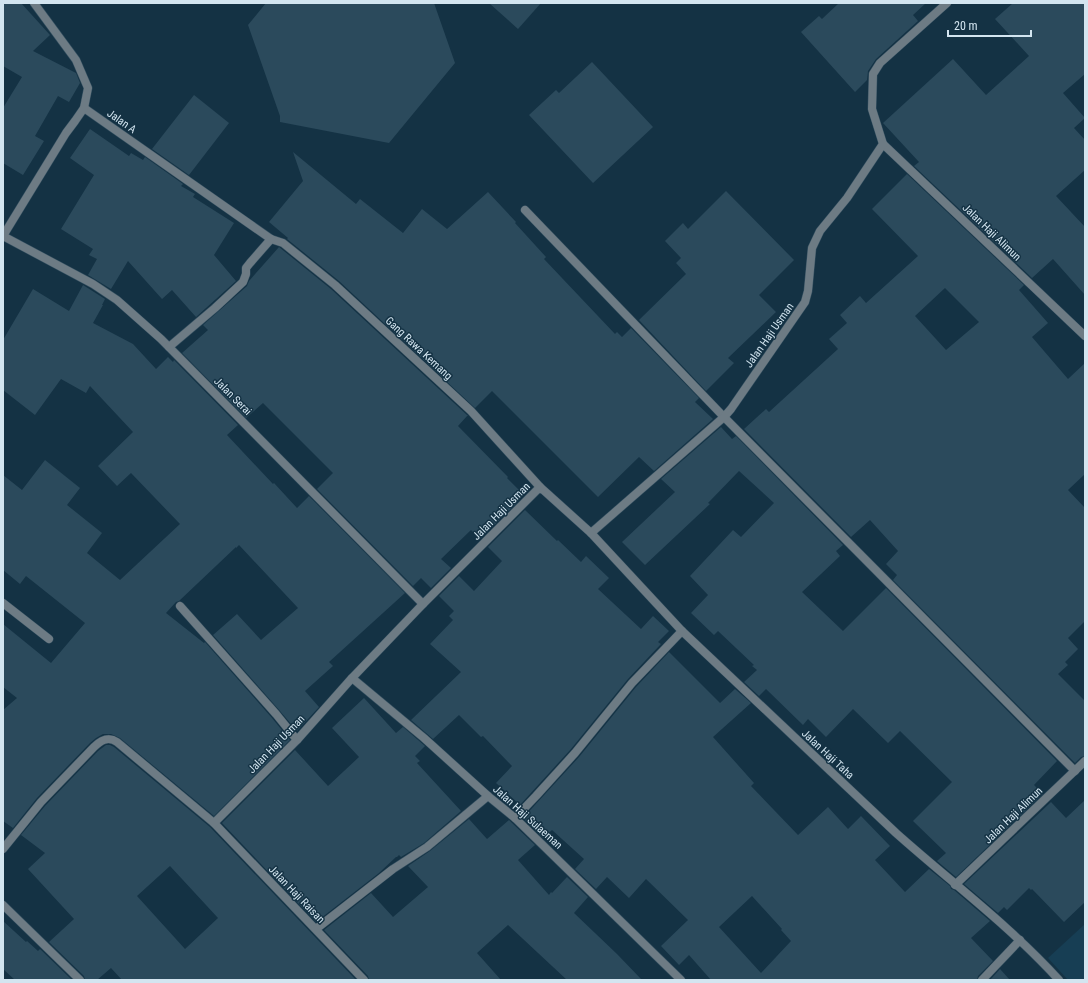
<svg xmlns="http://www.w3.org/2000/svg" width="1088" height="983" viewBox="0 0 1088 983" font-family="'Roboto Condensed',sans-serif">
<rect width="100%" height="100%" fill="#143244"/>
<path fill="#173e54" d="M 1085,924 L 1085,980 L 1068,980 L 1048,958 Z"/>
<g fill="#2b4a5c" fill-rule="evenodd">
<path d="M 3,3 L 21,3 L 50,35 L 33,51 L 76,73 L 80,83 L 69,102 L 58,96 L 35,136 L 44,141 L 23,175 L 3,163 L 3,108 L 22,77 L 3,66 Z"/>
<path d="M 266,3 L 434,3 L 455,63 L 389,143 L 280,122 L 280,116 L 248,25 Z"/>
<path d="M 489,3 L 541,3 L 518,29 Z"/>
<path d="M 839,3 L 926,3 L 913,15 L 918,21 L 876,59 L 868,71 L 867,80 L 855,92 L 801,32 L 819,16 L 822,19 Z"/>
<path d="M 1013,3 L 1085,3 L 1085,74 L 1063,93 L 1085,118 L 1074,128 L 1085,140 L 1085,170 L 1056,196 L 1085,227 L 1085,295 L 1053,259 L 1032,278 L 914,166 L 919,162 L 883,123 L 953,59 L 986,95 L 1029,56 L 995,19 Z"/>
<path d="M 592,62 L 653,127 L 593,183 L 529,115 L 556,90 L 559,93 Z"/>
<path d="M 194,95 L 229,123 L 189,175 L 152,149 Z"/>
<path d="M 90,129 L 129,156 L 131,153 L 143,160 L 145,157 L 183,184 L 181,186 L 195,194 L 193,197 L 234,223 L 214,255 L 236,281 L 196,317 L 172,290 L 162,299 L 128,261 L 111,289 L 88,275 L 97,259 L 89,255 L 93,249 L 61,229 L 94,175 L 70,158 Z"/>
<path d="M 293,152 L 356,204 L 360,199 L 403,233 L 422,209 L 447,229 L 488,192 L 516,222 L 515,223 L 546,257 L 544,259 L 615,334 L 617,332 L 622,337 L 631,328 L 699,398 L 695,402 L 713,419 L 654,471 L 639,457 L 598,497 L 492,391 L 475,408 L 339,281 L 287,239 L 288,238 L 269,222 L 303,181 Z"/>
<path d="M 907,174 L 1024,285 L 1019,290 L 1048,323 L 1032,337 L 1068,379 L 1085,363 L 1085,474 L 1068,490 L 1085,508 L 1085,621 L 1068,638 L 1078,649 L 1065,662 L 1068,665 L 1058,674 L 1085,701 L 1085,756 L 1081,757 L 1075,763 L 893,580 L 897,575 L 886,564 L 898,551 L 870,520 L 851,537 L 744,429 L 766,409 L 769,412 L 838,349 L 829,339 L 847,323 L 840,315 L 860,296 L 866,303 L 918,256 L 872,209 ZM 945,288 L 979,322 L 946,350 L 915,316 Z"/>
<path d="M 726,191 L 794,260 L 759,295 L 776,312 L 728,358 L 734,363 L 706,391 L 639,320 L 686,274 L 676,263 L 681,258 L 665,241 L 683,223 L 688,229 Z"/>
<path d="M 279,247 L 331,289 L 467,415 L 468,415 L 458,426 L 508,477 L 507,478 L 523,494 L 516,502 L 517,503 L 480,539 L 471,530 L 441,559 L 451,568 L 431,588 L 421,578 L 413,586 L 317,489 L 333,473 L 263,403 L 246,418 L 182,353 L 208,330 L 203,325 L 247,286 L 249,281 Z"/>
<path d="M 83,285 L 105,299 L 102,305 L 103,305 L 93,323 L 133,344 L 156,369 L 168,357 L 173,362 L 174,360 L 238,425 L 227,435 L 273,484 L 274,483 L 297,508 L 309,496 L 405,593 L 329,662 L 333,666 L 305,691 L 319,707 L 297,731 L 280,711 L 213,635 L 237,614 L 261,640 L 298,608 L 239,545 L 236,548 L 236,547 L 179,601 L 176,602 L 166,613 L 204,643 L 205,642 L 272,718 L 290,740 L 214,816 L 120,738 L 111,734 L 103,734 L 96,738 L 90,743 L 37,798 L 13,828 L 3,821 L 3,710 L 17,698 L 3,687 L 3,624 L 51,663 L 85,623 L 26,576 L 20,584 L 3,570 L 3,475 L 22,490 L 45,460 L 80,488 L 67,505 L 102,533 L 87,553 L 120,580 L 180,524 L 131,473 L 117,486 L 98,466 L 133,432 L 90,386 L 86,393 L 61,379 L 35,415 L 3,390 L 3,340 L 33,289 L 69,311 Z"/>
<path d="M 721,427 L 732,439 L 736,436 L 843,545 L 836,551 L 840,556 L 802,592 L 843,631 L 886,588 L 1057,761 L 1034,785 L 1043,794 L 956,877 L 937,861 L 946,853 L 913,821 L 952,782 L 900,731 L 888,743 L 853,709 L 826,737 L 808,719 L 803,725 L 766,689 L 759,696 L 744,682 L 757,670 L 752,666 L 754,665 L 718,631 L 714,635 L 691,613 L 708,595 L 690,576 L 733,530 L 741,537 L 774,503 L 739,471 L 708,503 L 710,504 L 645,565 L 622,542 L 675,492 L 661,479 Z"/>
<path d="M 525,510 L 557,541 L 558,540 L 581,562 L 586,556 L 609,578 L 598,589 L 641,629 L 653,616 L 669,631 L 658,642 L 661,644 L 628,679 L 571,749 L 520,805 L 496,783 L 512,766 L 483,736 L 481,737 L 459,715 L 433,739 L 411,720 L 461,672 L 430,644 L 453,620 L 449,616 L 454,611 L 439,596 L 459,576 L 474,591 L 502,561 L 488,547 Z"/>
<path d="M 669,652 L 720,703 L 735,689 L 751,703 L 713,737 L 754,783 L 751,786 L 798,835 L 828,807 L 848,829 L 861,816 L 890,846 L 875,860 L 905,892 L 929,869 L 950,886 L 951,889 L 954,890 L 990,921 L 971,938 L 993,961 L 978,976 L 977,980 L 711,980 L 689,955 L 679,965 L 661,946 L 688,920 L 646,879 L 629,898 L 607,877 L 596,889 L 575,869 L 584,859 L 552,830 L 543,838 L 523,818 L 579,757 L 636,687 ZM 752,896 L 782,929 L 781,930 L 791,941 L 761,973 L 719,927 Z"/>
<path d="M 364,698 L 396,733 L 403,727 L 425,746 L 415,756 L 420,761 L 417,763 L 461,811 L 424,843 L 401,857 L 399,855 L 397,857 L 396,857 L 379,873 L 316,922 L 222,823 L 295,750 L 328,786 L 359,757 L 332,728 Z"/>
<path d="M 106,745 L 110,745 L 114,747 L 210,827 L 356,980 L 122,980 L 111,968 L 97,980 L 85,980 L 84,976 L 49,942 L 74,919 L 28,869 L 45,853 L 21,835 L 45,806 L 98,751 ZM 170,866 L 218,918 L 185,949 L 137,896 Z"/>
<path d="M 1085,800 L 1085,902 L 1064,922 L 1032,889 L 1031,890 L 1029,888 L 1007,910 L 1004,907 L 998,913 L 964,884 L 1051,802 L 1066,818 Z"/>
<path d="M 469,819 L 487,839 L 509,820 L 511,822 L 535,845 L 518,860 L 549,895 L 551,892 L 552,893 L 567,877 L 588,897 L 574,913 L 617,954 L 642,980 L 567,980 L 508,925 L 477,953 L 501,980 L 369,980 L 368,976 L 324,930 L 371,893 L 393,917 L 428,887 L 408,866 L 430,851 Z"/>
<path d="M 3,921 L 26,942 L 27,941 L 38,951 L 40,949 L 72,980 L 15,980 L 3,969 Z"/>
<path d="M 1000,969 L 1010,980 L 990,980 Z"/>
</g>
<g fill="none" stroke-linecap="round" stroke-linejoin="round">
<defs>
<g id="minor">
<path d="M 84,108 L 271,239 L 283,243 L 335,285 L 471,411 L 540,487"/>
<path d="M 883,144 L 1085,336"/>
<path d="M 525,210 L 724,417 L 1075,771"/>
<path d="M 3,236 L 93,284 L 117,300 L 161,339 L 423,604"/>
<path d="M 3,236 L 66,133 L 75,121 L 84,108 L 88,88 L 76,60 L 34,3"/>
<path d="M 169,347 L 215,308 L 243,282 L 246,274 L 246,268 L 250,263 L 271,239"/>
<path d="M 591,533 L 724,417 L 731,409 L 805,302 L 808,291 L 812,248 L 820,231 L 847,198 L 883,144 L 872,109 L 873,74 L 880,63 L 947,3"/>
<path d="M 3,603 L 49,639"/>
<path d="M 180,606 L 276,714 L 297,740"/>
<path d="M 352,678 L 424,738 L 488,796 L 515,818 L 681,980"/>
<path d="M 515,818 L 536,796 L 575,753 L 632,683 L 682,631"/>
<path d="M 214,823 L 364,980"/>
<path d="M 3,849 L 41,802 L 94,747 C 101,740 108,736 117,742 L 214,823 L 297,740 L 352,678 L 423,604 L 540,487 L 591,533 L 682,631 L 896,833 C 951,882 1010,926 1059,980"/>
<path d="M 955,885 L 1085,761"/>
<path d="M 3,905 L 80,980"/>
<path d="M 316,929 L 393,869 L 427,847 L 488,796"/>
<path d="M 982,980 L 1020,940"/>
</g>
</defs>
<use href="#minor" stroke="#334f60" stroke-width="9"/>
<use href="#minor" stroke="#6d7b84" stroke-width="8"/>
</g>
<g text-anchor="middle" stroke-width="3" stroke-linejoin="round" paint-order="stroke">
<g font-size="11" fill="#d3e5f0" stroke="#143244">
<text transform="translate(122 121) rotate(35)" y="4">Jalan A</text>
<text transform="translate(992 232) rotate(44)" y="4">Jalan Haji Alimun</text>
<text transform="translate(769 335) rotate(-55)" y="4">Jalan Haji Usman</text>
<text transform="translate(419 348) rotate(43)" y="4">Gang Rawa Kemang</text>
<text transform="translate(233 396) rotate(45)" y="4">Jalan Serai</text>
<text transform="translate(501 511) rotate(-45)" y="4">Jalan Haji Usman</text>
<text transform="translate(276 744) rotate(-46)" y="4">Jalan Haji Usman</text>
<text transform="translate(828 754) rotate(43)" y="4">Jalan Haji Taha</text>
<text transform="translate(1013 815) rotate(-44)" y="4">Jalan Haji Alimun</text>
<text transform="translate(528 817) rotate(42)" y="4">Jalan Haji Sulaeman</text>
<text transform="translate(297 894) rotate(46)" y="4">Jalan Haji Raisan</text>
</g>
</g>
<rect width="1088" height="983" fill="none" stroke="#d3e5f0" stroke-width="8"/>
<path d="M948 30v6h83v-6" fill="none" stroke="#d3e5f0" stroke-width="2"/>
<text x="954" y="30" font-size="12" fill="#d3e5f0" stroke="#143244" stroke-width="3" paint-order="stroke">20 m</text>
</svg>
